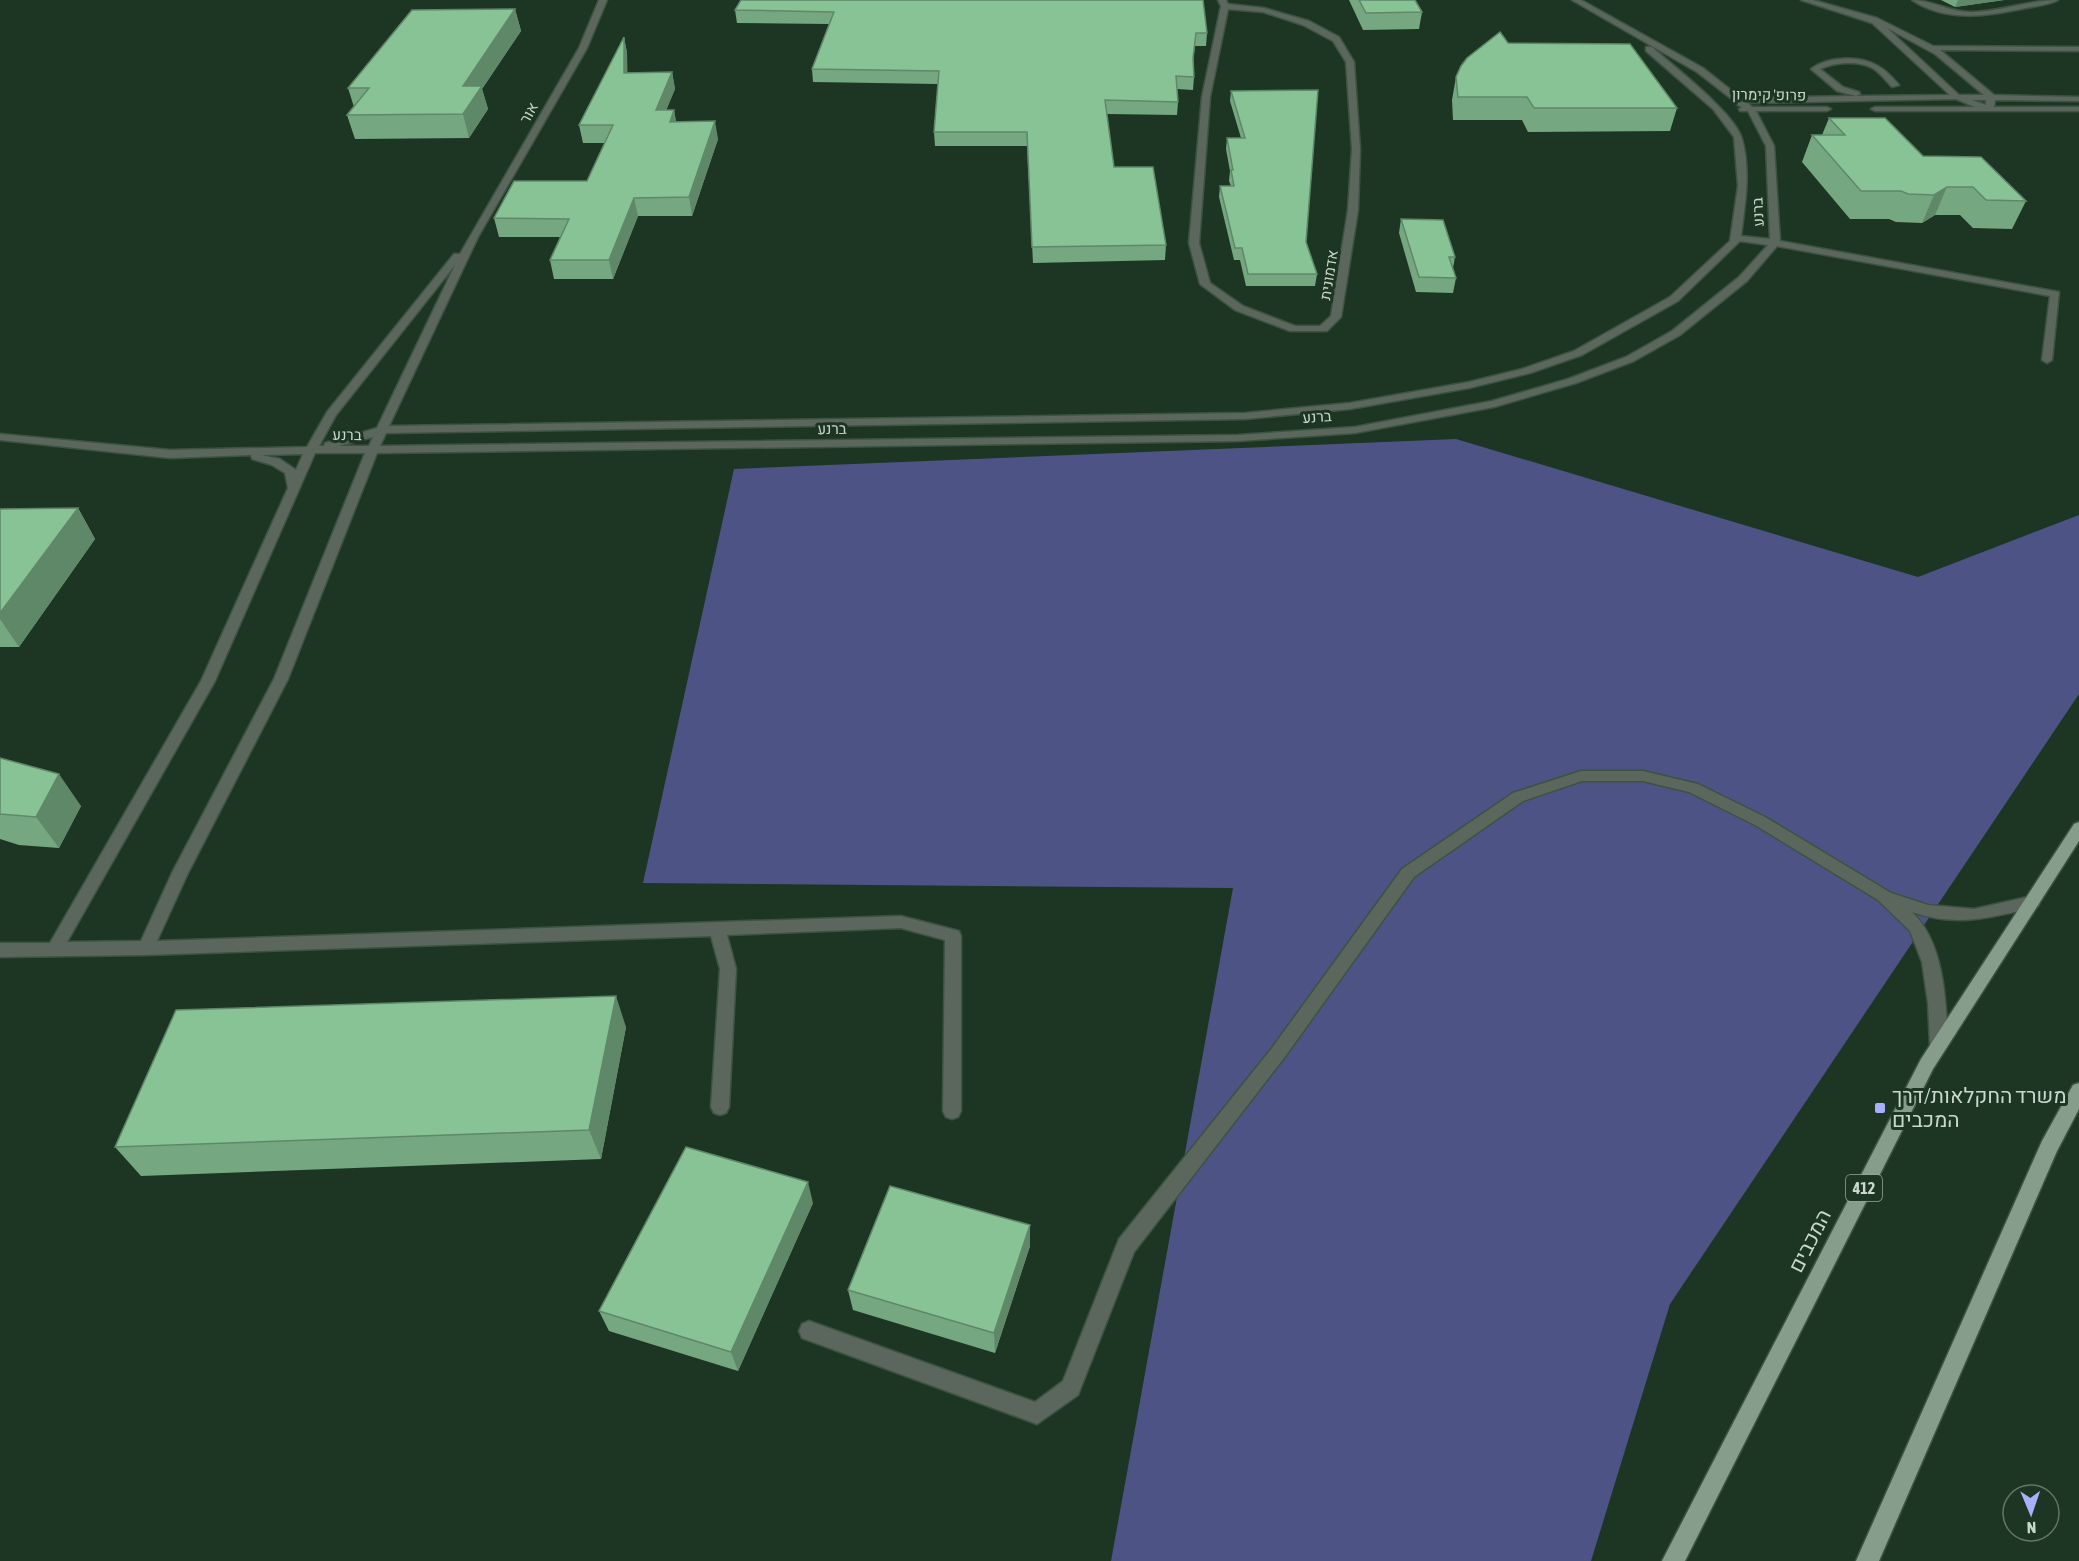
<svg xmlns="http://www.w3.org/2000/svg" width="2079" height="1561" viewBox="0 0 2079 1561" font-family="'Asap Condensed',Heebo,sans-serif">
<rect width="100%" height="100%" fill="#1d3623"/>
<path fill="#4e5386" d="M 1456,439 L 1918,577 L 2079,515 L 2079,694 L 1670,1304 L 1591,1561 L 1111,1561 L 1233,888 L 643,883 L 734,469 Z"/>
<g fill="none" stroke-linecap="round" stroke-linejoin="round">
<defs>
<g id="minor">
<path d="M 599,0 L 607,0 L 587,48 L 478,237 L 389,426 L 1245,413 L 1350,403 L 1469,382 L 1522,369 L 1574,351 L 1670,297 L 1730,241 L 1738,186 L 1734,137 L 1713,109 L 1646,51 L 1646,47 L 1652,47 C 1673,66 1736,114 1742,139 C 1751,171 1745,204 1741,236 L 1770,239 L 1766,146 L 1748,111 L 1740,111 L 1739,109 L 1742,107 L 1733,103 L 1733,100 L 1697,72 L 1572,0 L 1581,0 L 1703,68 L 1741,98 L 1856,96 L 1837,91 L 1811,69 C 1827,56 1861,55 1878,66 C 1886,70 1893,78 1899,85 L 1892,87 C 1886,81 1881,74 1874,69 C 1859,60 1835,62 1820,69 L 1843,87 L 1859,92 L 1860,94 L 1856,96 L 1950,95 L 1872,23 L 1801,0 L 1813,0 L 1877,18 L 1933,46 L 2079,47 L 2079,51 L 1940,50 L 1994,95 L 2079,97 L 2079,101 L 1995,100 L 1994,107 L 2079,107 L 2079,111 L 1875,111 L 1871,109 L 1875,107 L 1975,107 L 1956,99 L 1748,103 L 1752,107 L 1827,107 L 1831,109 L 1827,111 L 1756,111 L 1774,146 L 1780,241 L 2059,292 L 2052,360 L 2047,363 L 2042,360 L 2050,296 L 1777,246 L 1747,281 L 1680,335 L 1634,361 L 1576,383 L 1494,407 L 1355,433 L 1238,441 L 377,453 L 288,679 L 188,873 L 157,941 L 901,916 L 959,931 L 961,936 L 961,1111 L 958,1117 L 952,1119 L 946,1117 L 943,1111 L 945,940 L 901,928 L 727,935 L 736,969 L 729,1107 L 726,1113 L 720,1115 L 714,1113 L 711,1107 L 720,969 L 711,936 L 146,955 L 0,957 L 0,943 L 50,943 L 201,681 L 288,488 L 285,473 L 272,465 L 252,459 L 251,455 L 170,458 L 0,440 L 0,434 L 170,450 L 307,447 L 327,412 L 454,254 L 460,254 L 579,48 ZM 1887,28 L 1935,54 L 1984,95 L 1959,95 ZM 1972,100 L 1986,100 L 1986,105 ZM 1740,241 L 1768,245 L 1739,277 L 1672,331 L 1626,357 L 1568,379 L 1492,401 L 1355,427 L 1238,435 L 380,446 L 386,433 L 1245,419 L 1350,409 L 1469,388 L 1530,373 L 1582,355 L 1678,301 ZM 455,265 L 377,428 L 325,443 L 324,446 L 319,446 L 336,415 ZM 373,437 L 369,446 L 338,446 ZM 315,453 L 365,453 L 274,679 L 172,873 L 141,941 L 67,942 L 215,681 ZM 303,454 L 296,470 L 280,459 L 262,455 Z"/>
<path d="M 1218,0 L 1226,0 L 1228,4 L 1264,8 L 1309,21 L 1339,37 L 1354,62 L 1360,149 L 1358,210 L 1341,317 L 1327,331 L 1290,331 L 1235,310 L 1200,284 L 1189,243 L 1202,97 L 1221,6 ZM 1228,9 L 1263,12 L 1303,25 L 1333,41 L 1346,62 L 1352,149 L 1348,210 L 1331,316 L 1320,326 L 1295,326 L 1243,306 L 1210,283 L 1199,243 L 1210,97 Z"/>
<path d="M 1912,0 C 1933,0 1951,13 1973,12 C 2002,11 2029,0 2058,0 C 2049,5 2036,6 2026,8 C 1989,16 1946,23 1912,0 Z"/>
<path d="M 1581,771 L 1643,771 L 1698,784 L 1765,817 L 1891,893 L 1928,905 L 1974,909 L 2032,896 L 2038,898 L 2040,902 L 2038,906 L 2032,908 C 1988,918 1957,927 1912,912 C 1945,944 1946,1002 1948,1045 L 1945,1050 L 1939,1052 L 1933,1050 L 1930,1045 L 1928,1003 L 1922,962 L 1910,931 L 1878,900 L 1755,825 L 1689,792 L 1643,781 L 1582,781 L 1523,801 L 1414,877 L 1284,1058 L 1134,1252 L 1078,1395 L 1037,1424 L 802,1338 L 799,1331 L 802,1324 L 809,1321 L 1035,1402 L 1063,1381 L 1119,1239 L 1272,1048 L 1402,869 L 1513,793 Z"/>
</g>
<g id="major">
<path d="M 2079,822 L 2079,841 L 1933,1069 L 1685,1561 L 1662,1561 L 1921,1059 L 2074,824 Z"/>
<path d="M 2079,1083 L 2079,1109 L 2057,1151 L 1879,1561 L 1856,1561 L 2042,1141 L 2073,1085 Z"/>
</g>
</defs>
<use href="#minor" stroke="#3c5341" stroke-width="3"/>
<use href="#major" stroke="#3c5341" stroke-width="3"/>
<use href="#minor" fill="#5b675d" fill-rule="evenodd"/>
<use href="#major" fill="#859d8a" fill-rule="evenodd"/>
</g>
<g fill="#75a880">
<path d="M 741,0 L 1207,33 L 1206,46 L 1195,46 L 1193,62 L 1194,77 L 1193,90 L 1177,89 L 1178,102 L 1177,115 L 1107,114 L 1114,167 L 1166,245 L 1165,260 L 1033,263 L 1027,146 L 935,146 L 934,132 L 938,84 L 813,82 L 812,69 L 829,24 L 737,23 L 735,10 Z"/>
<path d="M 1349,0 L 1415,0 L 1422,12 L 1419,29 L 1363,30 Z"/>
<path d="M 1941,0 L 2004,0 L 1955,7 Z"/>
<path d="M 515,9 L 521,31 L 482,89 L 488,109 L 469,138 L 355,139 L 347,115 L 354,107 L 348,88 Z"/>
<path d="M 624,37 L 627,53 L 627,73 L 672,72 L 675,89 L 666,110 L 674,110 L 676,122 L 718,139 L 692,216 L 638,216 L 613,279 L 554,279 L 550,260 L 560,237 L 499,237 L 494,218 L 587,181 L 605,143 L 583,143 L 579,125 Z"/>
<path d="M 1508,43 L 1677,108 L 1670,131 L 1528,132 L 1522,120 L 1453,120 L 1452,100 L 1456,77 Z"/>
<path d="M 1231,91 L 1306,242 L 1317,274 L 1315,286 L 1246,286 L 1240,260 L 1234,260 L 1219,197 L 1220,186 L 1231,186 L 1229,181 L 1230,171 L 1226,149 L 1227,138 L 1241,138 L 1230,101 Z"/>
<path d="M 1829,118 L 1923,156 L 2026,201 L 2012,229 L 1973,228 L 1960,215 L 1935,215 L 1922,223 L 1896,222 L 1889,219 L 1850,219 L 1802,162 L 1812,135 L 1822,135 Z"/>
<path d="M 1401,219 L 1455,257 L 1453,268 L 1456,278 L 1453,293 L 1416,292 L 1399,233 Z"/>
<path d="M 78,508 L 95,539 L 19,647 L 0,647 L 0,509 Z"/>
<path d="M 0,758 L 81,806 L 59,848 L 19,845 L 0,839 Z"/>
<path d="M 626,1027 L 601,1159 L 141,1176 L 115,1147 Z"/>
<path d="M 813,1203 L 738,1371 L 609,1331 L 599,1311 Z"/>
<path d="M 1030,1225 L 1030,1246 L 995,1353 L 853,1310 L 848,1290 Z"/>
</g>
<g fill="#5f8868">
<path d="M 1958,0 L 2004,0 L 1955,7 Z"/>
<path d="M 515,9 L 521,31 L 482,89 L 488,109 L 469,138 L 463,114 L 463,86 Z"/>
<path d="M 624,37 L 627,53 L 628,90 L 624,73 Z"/>
<path d="M 672,72 L 675,89 L 659,128 L 656,110 Z"/>
<path d="M 674,110 L 677,127 L 670,122 Z"/>
<path d="M 715,121 L 718,139 L 692,216 L 689,197 Z"/>
<path d="M 1947,187 L 1935,215 L 1922,223 L 1934,195 Z"/>
<path d="M 634,198 L 638,216 L 613,279 L 609,260 Z"/>
<path d="M 78,508 L 95,539 L 19,647 L 0,619 L 0,613 Z"/>
<path d="M 59,774 L 81,806 L 59,848 L 36,817 Z"/>
<path d="M 616,996 L 626,1027 L 601,1159 L 589,1130 Z"/>
<path d="M 808,1182 L 813,1203 L 738,1371 L 731,1352 Z"/>
<path d="M 1030,1225 L 1030,1246 L 995,1353 L 994,1333 Z"/>
</g>
<g fill="#88c395" stroke="#5f8868" stroke-width="1.5">
<path d="M 741,0 L 1203,0 L 1207,33 L 1196,33 L 1193,58 L 1194,77 L 1176,76 L 1178,102 L 1105,100 L 1114,167 L 1153,167 L 1166,245 L 1032,247 L 1027,132 L 934,132 L 939,71 L 812,69 L 834,12 L 735,10 Z"/>
<path d="M 1359,0 L 1415,0 L 1422,12 L 1366,13 Z"/>
<path d="M 515,9 L 463,86 L 482,86 L 463,114 L 347,115 L 369,88 L 348,88 L 412,10 Z"/>
<path d="M 1500,32 L 1508,43 L 1630,44 L 1677,108 L 1534,108 L 1527,97 L 1458,97 L 1456,77 L 1461,66 L 1467,58 Z"/>
<path d="M 624,37 L 624,73 L 672,72 L 656,110 L 674,110 L 670,122 L 715,121 L 689,197 L 634,198 L 609,260 L 550,260 L 569,219 L 494,218 L 514,181 L 587,181 L 613,125 L 579,125 Z"/>
<path d="M 1318,90 L 1306,242 L 1317,274 L 1248,274 L 1242,248 L 1235,248 L 1220,186 L 1234,186 L 1231,170 L 1233,170 L 1227,138 L 1245,138 L 1231,91 Z"/>
<path d="M 1829,118 L 1885,118 L 1923,156 L 1981,157 L 2026,201 L 1986,200 L 1973,187 L 1947,187 L 1934,195 L 1908,194 L 1901,191 L 1861,191 L 1812,135 L 1845,135 Z"/>
<path d="M 1401,219 L 1443,220 L 1455,257 L 1449,257 L 1456,278 L 1419,277 Z"/>
<path d="M 78,508 L 0,613 L 0,509 Z"/>
<path d="M 0,758 L 59,774 L 36,817 L 0,814 Z"/>
<path d="M 616,996 L 589,1130 L 115,1147 L 176,1010 Z"/>
<path d="M 686,1147 L 808,1182 L 731,1352 L 599,1311 Z"/>
<path d="M 890,1186 L 1030,1225 L 994,1333 L 848,1290 Z"/>
</g>
<rect fill="#a8b0fc" stroke="#1d3623" stroke-width="2" x="1874" y="1102" width="12" height="12" rx="3"/>
<g text-anchor="middle" stroke-width="6" stroke-linejoin="round" paint-order="stroke">
<g font-size="15" fill="#c9d8cb" stroke="#1d3623">
<text transform="translate(1769 95) rotate(1)" y="5">פרופ' קימרון</text>
<text transform="translate(529 113) rotate(-60)" y="5">אור</text>
<text transform="translate(1758 212) rotate(-93)" y="5">ברנע</text>
<text transform="translate(1329 275) rotate(-81)" y="5">אדמונית</text>
<text transform="translate(1317 417) rotate(-4)" y="5">ברנע</text>
<text transform="translate(832 429) rotate(-1)" y="5">ברנע</text>
<text transform="translate(347 435) rotate(1)" y="5">ברנע</text>
</g>
<rect fill="#1d3623" stroke="#95a799" stroke-width="1.5" x="1846" y="1175" width="36" height="26" rx="4.5"/>
<g font-size="16" font-weight="bold" fill="#c9d8cb">
<text x="1864" y="1194">412</text>
</g>
<g font-size="21" fill="#c9d8cb" stroke="#1d3623" text-anchor="start">
<text x="1892" y="1103">משרד החקלאות/דרך<tspan x="1892" dy="24">המכבים</tspan></text>
</g>
<g font-size="21" fill="#c9d8cb" stroke="#1d3623">
<text transform="translate(1810 1241) rotate(-63)" y="7">המכבים</text>
</g>
</g>
<g transform="translate(2031 1513) rotate(178)"><circle r="28" fill="#1d3623" stroke="#627766" stroke-width="1.5"/>
<path d="M0-4.5L10 22L0 15L-10 22Z" fill="#a8b0fc"/>
<text y="-9" font-size="16" font-weight="bold" text-anchor="middle" fill="#c9d8cb">N</text>
</g>
</svg>
